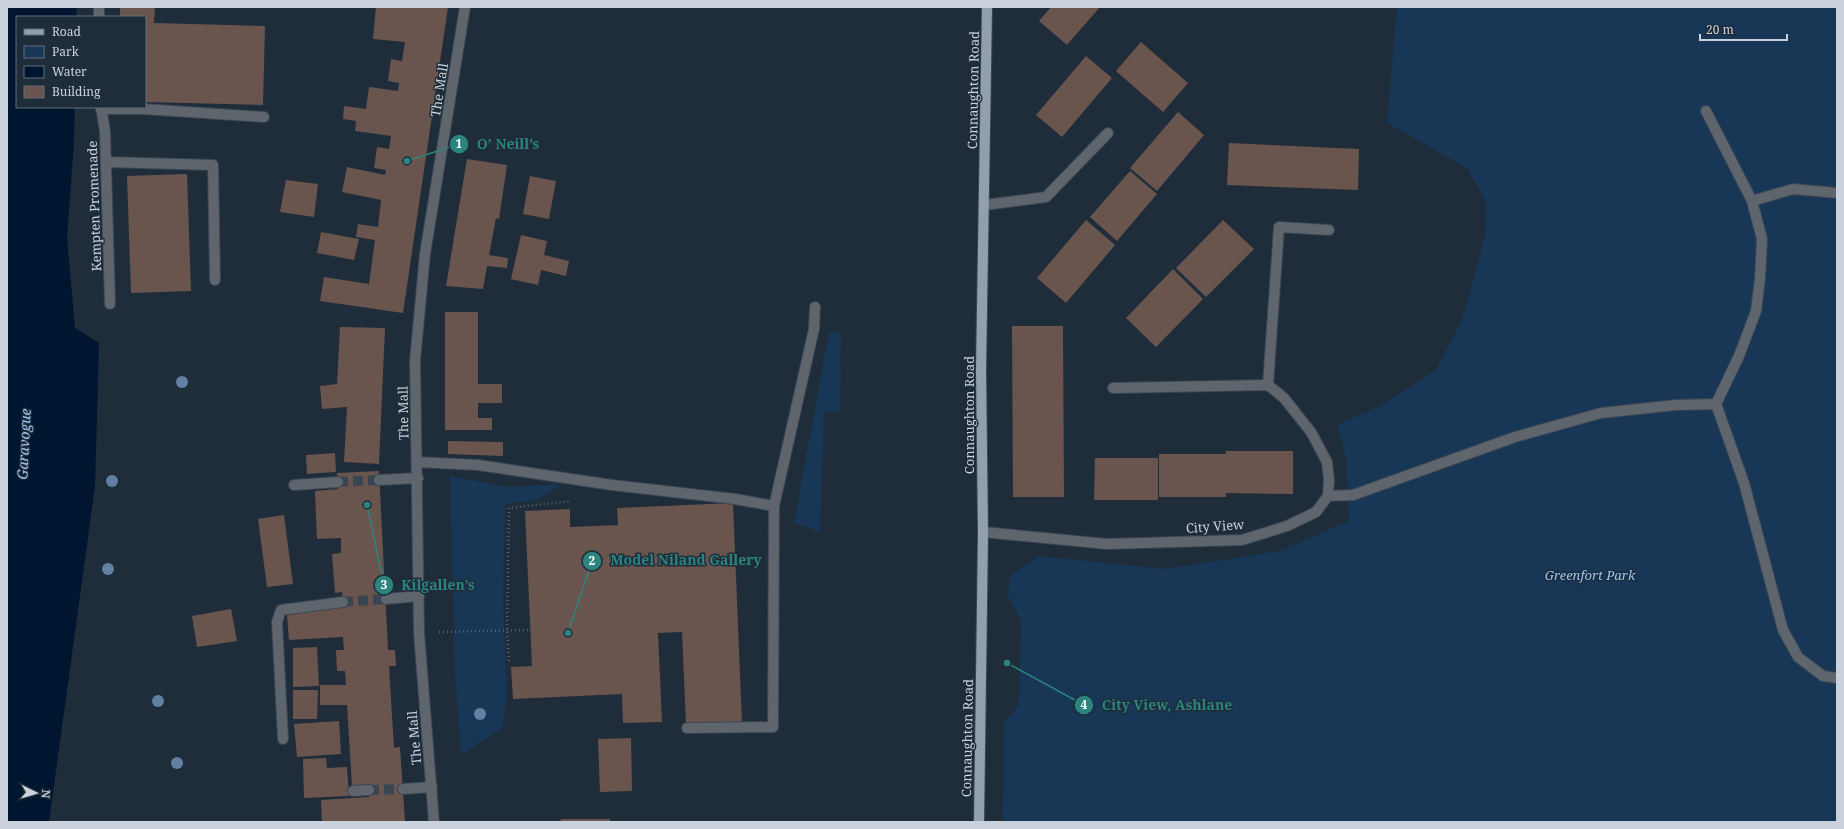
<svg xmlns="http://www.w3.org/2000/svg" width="1844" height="829" viewBox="0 0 1844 829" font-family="'Noto Serif',serif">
<rect width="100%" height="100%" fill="#1f2c3a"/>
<g fill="#183757">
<path d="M 1397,7 L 1837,7 L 1837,822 L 1003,822 L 1004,722 L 1019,705 L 1021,620 L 1008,596 L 1010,576 L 1038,556 L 1165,569 L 1280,551 L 1349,521 L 1346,457 L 1337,425 L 1380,406 L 1436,370 L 1463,317 L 1485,237 L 1486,202 L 1467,168 L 1387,123 Z"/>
<path d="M 829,332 L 841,332 L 840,412 L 824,412 L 820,532 L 794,523 Z"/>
<path d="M 450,476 L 507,487 L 562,484 L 537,500 L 505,504 L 503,599 L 507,696 L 502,728 L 461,755 L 455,673 Z"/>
</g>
<path fill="#00152f" d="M 7,7 L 77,7 L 76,17 L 17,17 L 17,107 L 75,107 L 74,141 L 67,238 L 75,328 L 99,343 L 95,486 L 49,822 L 7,822 Z"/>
<g fill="#6a554e">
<path d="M 120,7 L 155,7 L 154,23 L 265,26 L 263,105 L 145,102 L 145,17 L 120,17 Z"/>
<path d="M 376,7 L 448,7 L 403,313 L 320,301 L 324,277 L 369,284 L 375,240 L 356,237 L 358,224 L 378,227 L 381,200 L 342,192 L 347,167 L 385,175 L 386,170 L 374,168 L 377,147 L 389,149 L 391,136 L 355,131 L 356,121 L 343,119 L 344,106 L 366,109 L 369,87 L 398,91 L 399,83 L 388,81 L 391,59 L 402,61 L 405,42 L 373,39 Z"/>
<path d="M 1051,7 L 1100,7 L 1067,45 L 1039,21 Z"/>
<path d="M 1141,42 L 1188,83 L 1163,112 L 1116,71 Z"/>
<path d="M 1086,56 L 1112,78 L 1062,137 L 1036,115 Z"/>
<path d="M 1178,112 L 1204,135 L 1157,191 L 1130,168 Z"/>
<path d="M 1229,143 L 1359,149 L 1358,190 L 1227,185 Z"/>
<path d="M 467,159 L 507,165 L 499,219 L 496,218 L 489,255 L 508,258 L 507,268 L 487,266 L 483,289 L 446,286 Z"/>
<path d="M 1130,171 L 1157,194 L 1117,241 L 1090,217 Z"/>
<path d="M 187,174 L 191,291 L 131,293 L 127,176 Z"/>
<path d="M 530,176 L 556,181 L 549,219 L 523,214 Z"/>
<path d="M 286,180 L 318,184 L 314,217 L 280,212 Z"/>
<path d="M 1086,220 L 1115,245 L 1066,303 L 1037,278 Z"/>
<path d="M 1223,220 L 1254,249 L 1206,297 L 1176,268 Z"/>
<path d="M 321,232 L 359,239 L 354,260 L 317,253 Z"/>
<path d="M 521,235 L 547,241 L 544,255 L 569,261 L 566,276 L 541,270 L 538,285 L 511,279 Z"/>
<path d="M 1173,269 L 1203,299 L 1156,347 L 1126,318 Z"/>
<path d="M 445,312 L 478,312 L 478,384 L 502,384 L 502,403 L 478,403 L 478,418 L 492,418 L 492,430 L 445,430 Z"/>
<path d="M 1012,326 L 1063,326 L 1064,497 L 1013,497 Z"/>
<path d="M 340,327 L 385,328 L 379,464 L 344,462 L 347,407 L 322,409 L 320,386 L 337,384 Z"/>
<path d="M 448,441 L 503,442 L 503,456 L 448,454 Z"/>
<path d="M 1226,451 L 1293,451 L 1293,494 L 1226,493 L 1226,497 L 1159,497 L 1159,454 L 1226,454 Z"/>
<path d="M 335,453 L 336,472 L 307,474 L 306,455 Z"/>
<path d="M 1095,458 L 1158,458 L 1158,500 L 1094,500 Z"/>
<path d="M 379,471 L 388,650 L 395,650 L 396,666 L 389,666 L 394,748 L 400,747 L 405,822 L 322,822 L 321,800 L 369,797 L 369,786 L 352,786 L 347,705 L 320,705 L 320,685 L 346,685 L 345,671 L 337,671 L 336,650 L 344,650 L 343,637 L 289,640 L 287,615 L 343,607 L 342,592 L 335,593 L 332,554 L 341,553 L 341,538 L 317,539 L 315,491 L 338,489 L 337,473 Z"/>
<path d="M 733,503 L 742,723 L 686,725 L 682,632 L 658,633 L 662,722 L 623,723 L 622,694 L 513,699 L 511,667 L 532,666 L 525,511 L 570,509 L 570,527 L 618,525 L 617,508 Z"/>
<path d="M 284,515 L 293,584 L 267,587 L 258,519 Z"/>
<path d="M 231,609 L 237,641 L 197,647 L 192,616 Z"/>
<path d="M 317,647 L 319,686 L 293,687 L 293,648 Z"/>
<path d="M 293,690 L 318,690 L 317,719 L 293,719 Z"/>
<path d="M 339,721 L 341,754 L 297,757 L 294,724 Z"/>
<path d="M 631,738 L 632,791 L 600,792 L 598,739 Z"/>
<path d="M 326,758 L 327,768 L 347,767 L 349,796 L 304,798 L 303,759 Z"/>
<path d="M 561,819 L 610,819 L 610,822 L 560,822 Z"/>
</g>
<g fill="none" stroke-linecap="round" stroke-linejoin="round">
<g stroke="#394552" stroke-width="10" stroke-dasharray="10 5" stroke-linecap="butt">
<path d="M 338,482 L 379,480"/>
<path d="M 343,602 L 386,599"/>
<path d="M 369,790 L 403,789"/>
</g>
<defs>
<g id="minor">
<path d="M 99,7 L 99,17"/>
<path d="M 101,107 L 105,131 L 110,304"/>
<path d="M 101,109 L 143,109 L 264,117"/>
<path d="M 1706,111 L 1752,201 L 1762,239 L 1760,279 L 1756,311 L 1739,356 L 1716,404"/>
<path d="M 106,162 L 213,165 L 215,280"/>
<path d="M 1752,201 L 1793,189 L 1837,193"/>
<path d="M 985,205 L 1046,197 L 1108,133"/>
<path d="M 1268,385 L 1279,227 L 1329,230"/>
<path d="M 417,462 L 478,465 L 612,485 L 735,499 L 774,506"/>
<path d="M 379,480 L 418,478"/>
<path d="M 294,485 L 338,482"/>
<path d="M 1328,496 L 1353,495 L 1515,437 L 1601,413 L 1676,405 L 1716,404 L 1744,483 L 1783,630 L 1798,657 L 1823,676 L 1837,678"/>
<path d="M 983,532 L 1107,544 L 1242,540 L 1287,526 L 1316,512 L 1328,496 L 1329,480 L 1327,462 L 1311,432 L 1284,398 L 1268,385 L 1113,388"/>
<path d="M 386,599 L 419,596"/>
<path d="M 687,728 L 773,727 L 774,506 L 814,329 L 815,307"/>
<path d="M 283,739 L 277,622 L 281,610 L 343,602"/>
<path d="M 403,789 L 432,787"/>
<path d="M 353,791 L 369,790"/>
<path d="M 434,822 L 419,633 L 415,361 L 425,254 L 465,7"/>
</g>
<path id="major" d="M 979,822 L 983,532 L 981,370 L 987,7"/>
</defs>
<use href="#minor" stroke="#3a4754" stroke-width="12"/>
<use href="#major" stroke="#3a4754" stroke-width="12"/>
<g stroke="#56616d" stroke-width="2.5" stroke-dasharray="1 3" stroke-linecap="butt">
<path d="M 439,632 L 531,630"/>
<path d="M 509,661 L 507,630 L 509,508 L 571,501"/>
</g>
<use href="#minor" stroke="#5f656c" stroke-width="10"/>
<use href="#major" stroke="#929fad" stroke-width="10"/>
</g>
<g fill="#6280a1">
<circle cx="182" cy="382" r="6"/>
<circle cx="112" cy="481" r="6"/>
<circle cx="108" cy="569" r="6"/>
<circle cx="158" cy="701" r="6"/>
<circle cx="480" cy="714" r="6"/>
<circle cx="177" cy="763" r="6"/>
</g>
<g text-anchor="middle" stroke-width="3" stroke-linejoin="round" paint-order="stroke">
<g font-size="13" fill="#cad2db" stroke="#1f2c3a">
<text transform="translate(439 90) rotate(-81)" y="5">The Mall</text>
<text transform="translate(973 90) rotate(-89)" y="5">Connaughton Road</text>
<text transform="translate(94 206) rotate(-92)" y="5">Kempten Promenade</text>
<text transform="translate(403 413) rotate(-91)" y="5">The Mall</text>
<text transform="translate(969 415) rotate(-90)" y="5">Connaughton Road</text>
<text transform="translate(1215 526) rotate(-4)" y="5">City View</text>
<text transform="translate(414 738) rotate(-95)" y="5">The Mall</text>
<text transform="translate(967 738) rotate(-89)" y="5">Connaughton Road</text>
</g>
<g font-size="13" font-style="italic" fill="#98c4f5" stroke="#1f2c3a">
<text x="1590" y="580">Greenfort Park</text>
</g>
<g font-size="14" font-style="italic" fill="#99c6f7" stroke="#1f2c3a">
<text transform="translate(24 444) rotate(-87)" y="5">Garavogue</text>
</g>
</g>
<path fill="none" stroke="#2b847e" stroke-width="1.5" d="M407 161L459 144M568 633L592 561M367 505L384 585M1007 663L1084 705"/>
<g fill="#2b847e" stroke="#1f2c3a" stroke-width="1.5">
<circle cx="407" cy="161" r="4"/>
<circle cx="568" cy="633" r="4"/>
<circle cx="367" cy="505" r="4"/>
<circle cx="1007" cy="663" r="4"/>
<circle cx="459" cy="144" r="10"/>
<circle cx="592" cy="561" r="10"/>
<circle cx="384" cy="585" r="10"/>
<circle cx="1084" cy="705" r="10"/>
</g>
<g font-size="12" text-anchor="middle" font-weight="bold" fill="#fff">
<text x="459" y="148">1</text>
<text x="592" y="565">2</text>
<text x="384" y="589">3</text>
<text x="1084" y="709">4</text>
</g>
<g font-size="14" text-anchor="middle" font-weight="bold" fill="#2b847e" stroke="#1f2c3a" stroke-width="3" stroke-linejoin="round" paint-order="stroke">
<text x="508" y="149">O’ Neill’s</text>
<text x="686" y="565">Model Niland Gallery</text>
<text x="438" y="590">Kilgallen’s</text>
<text x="1167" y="710">City View, Ashlane</text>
</g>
<rect width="1844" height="829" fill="none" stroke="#cad2db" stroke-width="16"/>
<rect x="16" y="16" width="130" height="92" fill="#1f2c3a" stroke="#636e7a"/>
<rect x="24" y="29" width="20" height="6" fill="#929fad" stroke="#636e7a"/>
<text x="52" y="36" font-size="12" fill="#cad2db">Road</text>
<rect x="24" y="46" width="20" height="12" fill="#183757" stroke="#636e7a"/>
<text x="52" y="56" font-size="12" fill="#cad2db">Park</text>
<rect x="24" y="66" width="20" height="12" fill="#00152f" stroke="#636e7a"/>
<text x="52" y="76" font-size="12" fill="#cad2db">Water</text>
<rect x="24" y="86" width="20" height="12" fill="#6a554e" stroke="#636e7a"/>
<text x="52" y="96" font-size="12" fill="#cad2db">Building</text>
<g transform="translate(36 793) rotate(95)" stroke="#1f2c3a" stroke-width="3" paint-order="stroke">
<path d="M0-3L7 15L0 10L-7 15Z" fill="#cad2db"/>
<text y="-6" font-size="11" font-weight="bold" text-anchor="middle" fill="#cad2db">N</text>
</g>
<path d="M1700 34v6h87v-6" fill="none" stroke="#cad2db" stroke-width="2"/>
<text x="1706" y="34" font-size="12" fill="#cad2db" stroke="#1f2c3a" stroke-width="3" paint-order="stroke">20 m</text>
</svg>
